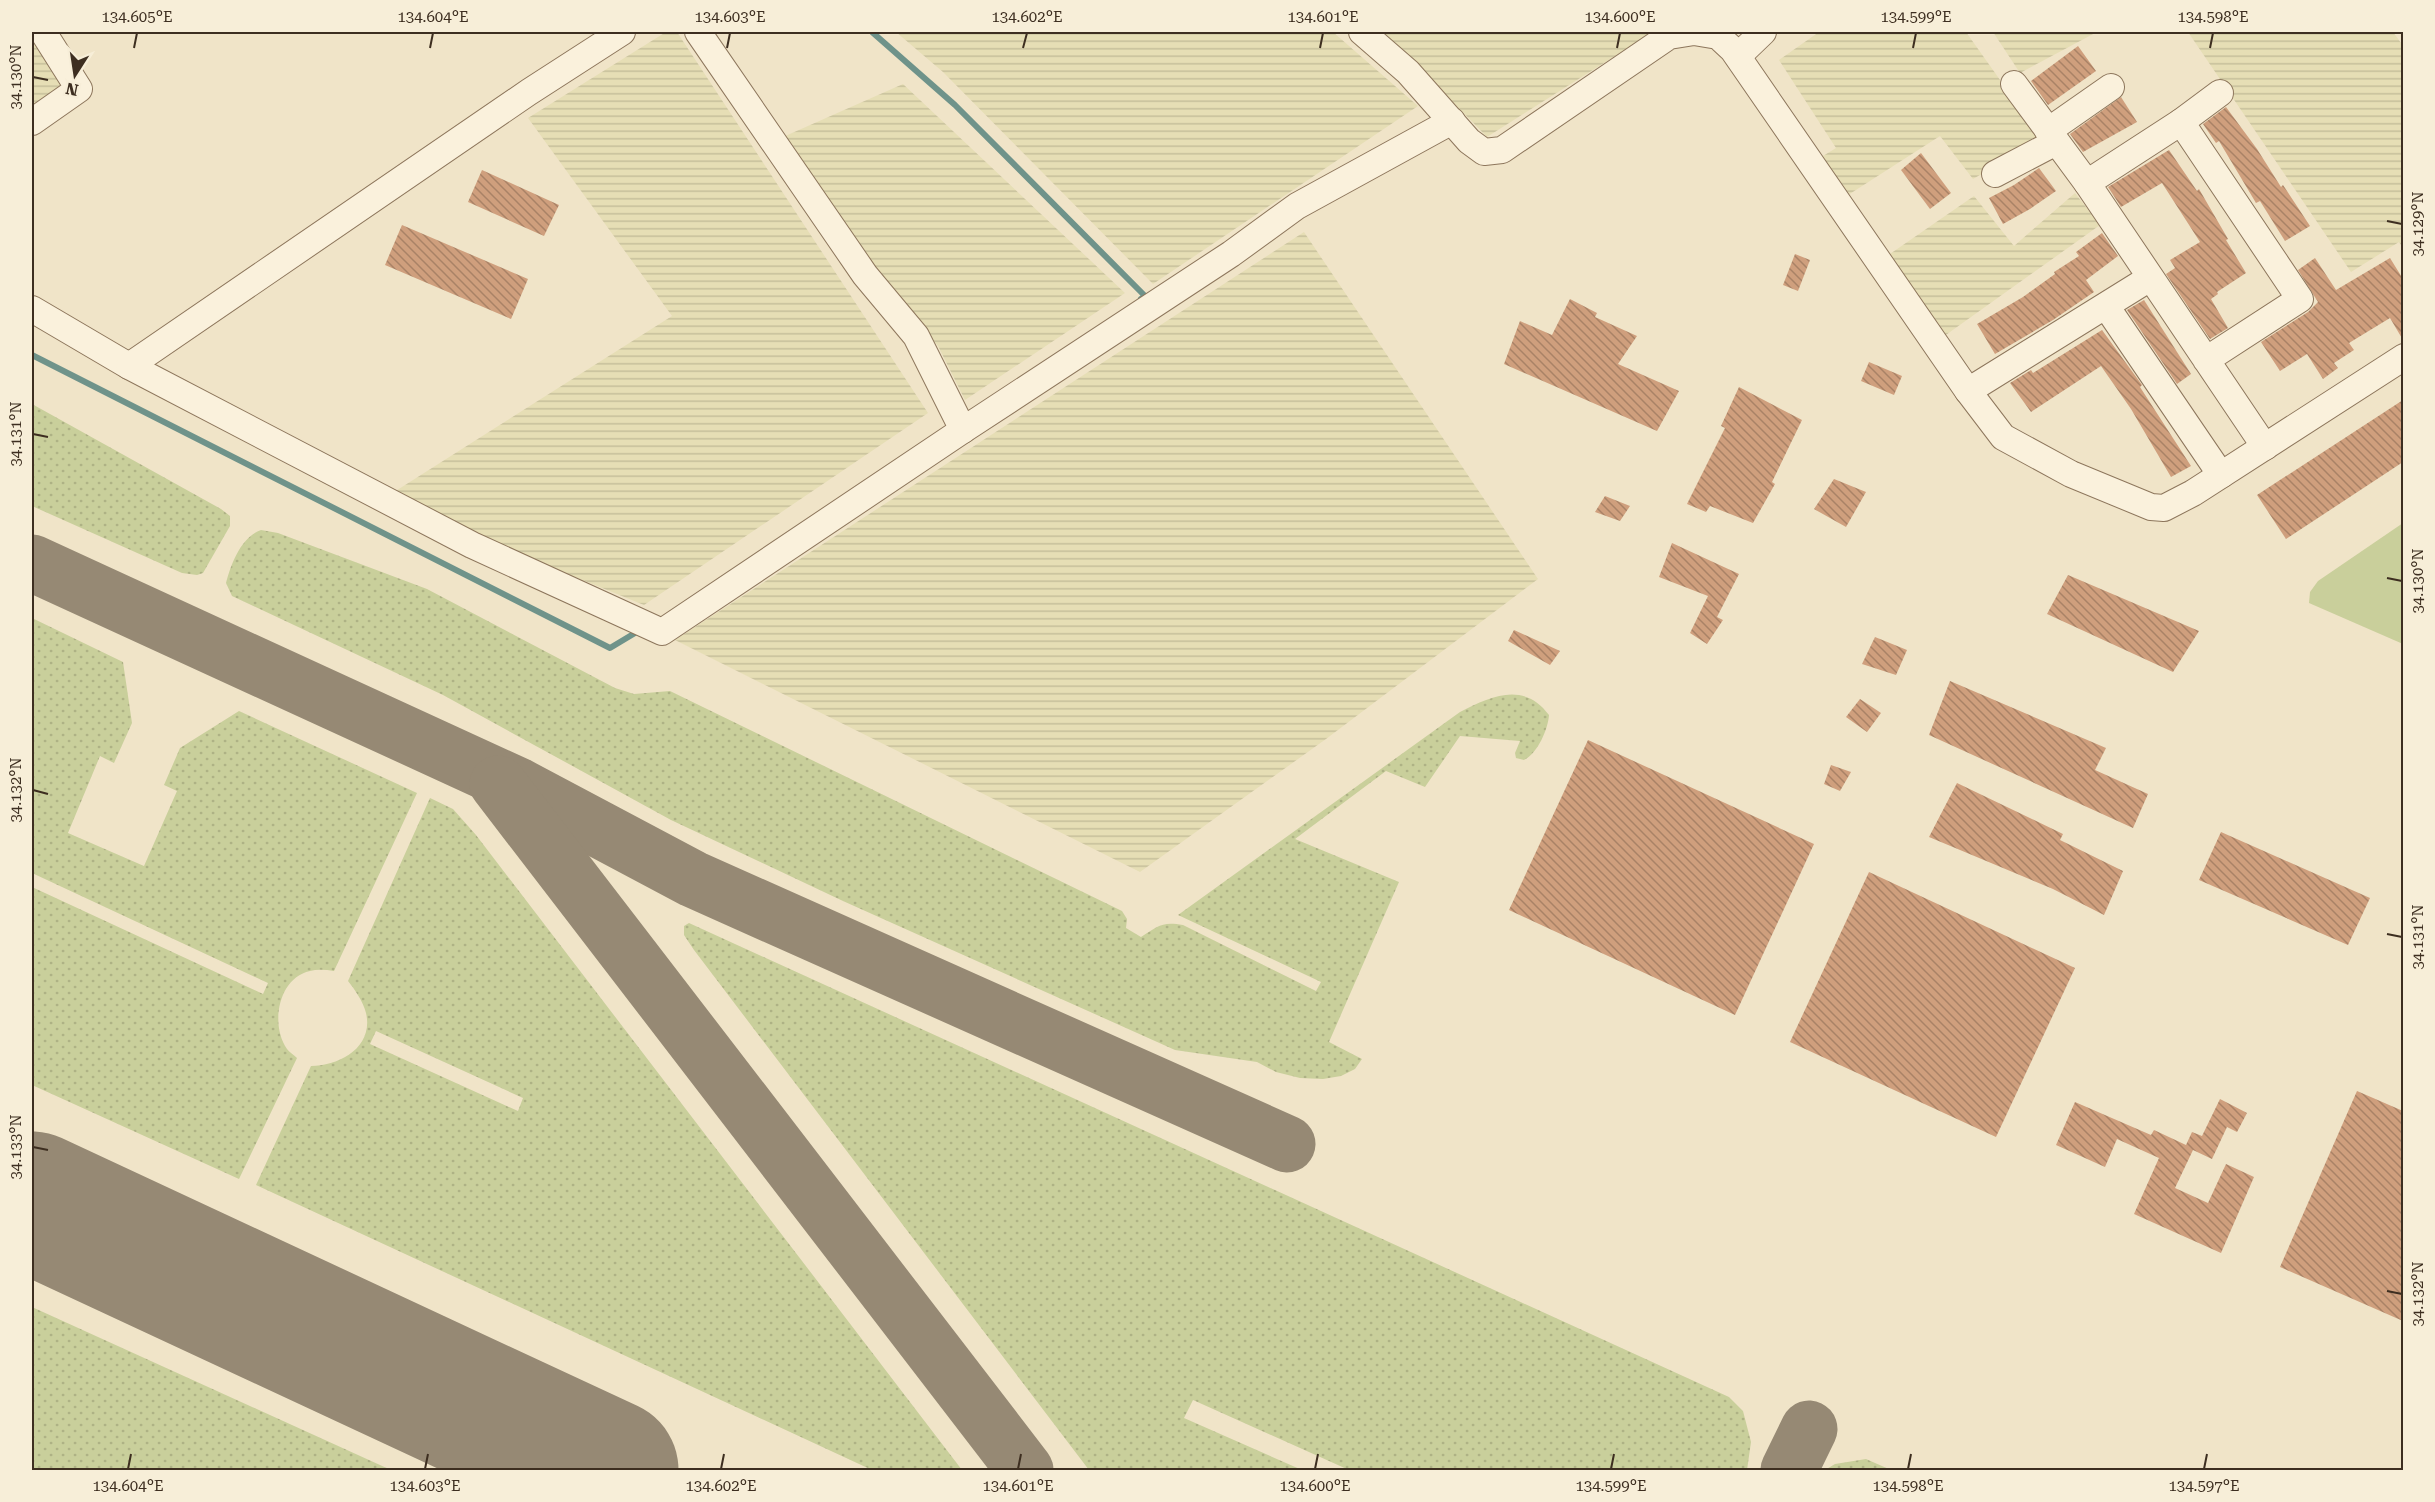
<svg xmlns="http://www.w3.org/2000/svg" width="2435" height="1502" viewBox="0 0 2435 1502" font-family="'Roboto Serif',serif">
<defs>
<pattern id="farmland-rules" width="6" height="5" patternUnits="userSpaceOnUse" patternTransform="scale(1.5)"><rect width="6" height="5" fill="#e6deb5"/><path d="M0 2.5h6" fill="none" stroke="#c6bf9b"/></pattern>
<pattern id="grass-dots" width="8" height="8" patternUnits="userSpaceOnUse" patternTransform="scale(1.5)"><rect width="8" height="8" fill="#c9cf9b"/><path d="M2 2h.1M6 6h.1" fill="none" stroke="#aeb285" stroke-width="1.8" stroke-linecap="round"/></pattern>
<pattern id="building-back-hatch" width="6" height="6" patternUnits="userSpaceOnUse" patternTransform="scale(1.5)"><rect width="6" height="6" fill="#cf9f7d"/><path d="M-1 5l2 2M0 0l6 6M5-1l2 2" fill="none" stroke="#a98266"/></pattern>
</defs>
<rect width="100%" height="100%" fill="#f0e4c8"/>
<g fill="url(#farmland-rules)">
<path d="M 666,32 L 677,32 L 928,413 L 644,605 L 383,499 L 672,316 L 528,118 Z"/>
<path d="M 896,32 L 1333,32 L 1418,106 L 1153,284 L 943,72 Z"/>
<path d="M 1379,32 L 1653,32 L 1487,137 L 1411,59 Z"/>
<path d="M 1819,32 L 1966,32 L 2042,139 L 1973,179 L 1940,136 L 1845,197 L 1823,156 L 1836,148 L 1779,60 Z"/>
<path d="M 1993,32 L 2097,32 L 2020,73 Z"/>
<path d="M 2188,32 L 2393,32 L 2404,47 L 2403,248 L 2399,242 L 2351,272 Z"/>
<path d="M 32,39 L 64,86 L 32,110 Z"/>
<path d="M 903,84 L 1125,293 L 965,400 L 938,346 L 900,301 L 783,137 Z"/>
<path d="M 2075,193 L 2100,225 L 1943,337 L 1887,256 L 1974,196 L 2014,246 Z"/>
<path d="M 1304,232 L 1538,579 L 1326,739 L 1140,872 L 675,640 Z"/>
</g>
<g fill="url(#grass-dots)" fill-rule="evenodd">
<path d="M 32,404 L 221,509 L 230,516 L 230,526 L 203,573 L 197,575 L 182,573 L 32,506 Z"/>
<path d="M 261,530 L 278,533 L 427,589 L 615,688 L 634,694 L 670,691 L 1122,911 L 1127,919 L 1126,928 L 1141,937 C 1158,926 1162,921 1183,925 L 1316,991 L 1321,982 L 1178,915 L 1460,712 C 1491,696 1524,681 1549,715 C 1548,729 1538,753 1524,760 L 1516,758 L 1515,753 L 1520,741 L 1460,736 L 1425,787 L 1386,771 L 1295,839 L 1399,882 L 1329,1042 L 1362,1059 L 1355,1069 L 1341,1076 L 1323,1079 L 1300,1078 L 1276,1072 L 1257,1062 L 1175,1050 L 843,901 L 671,820 L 443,695 L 232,596 L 226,583 C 231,564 241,537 261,530 Z"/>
<path d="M 32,618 L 123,662 L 132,723 L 114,763 L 100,756 L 68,833 L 144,866 L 177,791 L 164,785 L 180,748 L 239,711 L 417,793 L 334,971 C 326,970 318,969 310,971 C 278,978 270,1025 287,1049 C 289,1052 294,1055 297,1058 L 239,1179 L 32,1085 L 32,887 L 263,994 L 268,983 L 32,873 Z"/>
<path d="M 430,798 L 453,809 L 476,835 L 962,1470 L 872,1470 L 256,1185 L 311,1066 C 340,1066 374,1047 366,1013 C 363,1001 355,990 348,981 ZM 376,1031 L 523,1098 L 518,1111 L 370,1044 Z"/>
<path d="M 689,923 L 1729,1397 L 1743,1411 L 1751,1442 L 1747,1470 L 1349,1470 L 1193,1400 L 1184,1418 L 1302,1470 L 1089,1470 L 694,950 L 684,935 L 684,926 Z"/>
<path d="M 32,1307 L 391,1470 L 32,1470 Z"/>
<path d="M 1866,1459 L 1891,1470 L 1825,1470 L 1835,1464 Z"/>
</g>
<path fill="#c9cf9b" d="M 2403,523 L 2403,644 L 2309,603 L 2310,592 L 2318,581 Z"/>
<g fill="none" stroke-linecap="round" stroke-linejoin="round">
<g stroke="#6f938a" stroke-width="6">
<path d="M 872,32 L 955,105 L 1145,296 L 1141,299"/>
<path d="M 32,355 L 610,648 L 640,630"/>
</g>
<g stroke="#968974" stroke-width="57">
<path d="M 32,563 L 518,786 L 693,879 L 1287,1144"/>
<path d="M 498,784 L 1025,1470"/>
<path d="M 1789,1470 L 1809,1429"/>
</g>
<path stroke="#968974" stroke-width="141" d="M 32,1202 L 608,1470"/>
</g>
<g fill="url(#building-back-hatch)">
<path d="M 2078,46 L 2096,71 L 2048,105 L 2031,81 Z"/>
<path d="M 2121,97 L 2137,122 L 2083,152 L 2070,134 Z"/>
<path d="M 2226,107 L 2257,149 L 2281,187 L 2283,185 L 2310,226 L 2285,241 L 2260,201 L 2256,203 L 2219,141 L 2216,143 L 2203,124 Z"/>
<path d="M 2169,150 L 2197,191 L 2199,189 L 2228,239 L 2226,240 L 2246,273 L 2217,292 L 2218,294 L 2211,299 L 2228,328 L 2210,339 L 2166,274 L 2175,268 L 2170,260 L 2200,242 L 2162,183 L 2121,207 L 2108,187 Z"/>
<path d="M 1921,153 L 1951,193 L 1930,209 L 1901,170 Z"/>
<path d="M 2039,168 L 2056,191 L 2030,209 L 2003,224 L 1989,198 L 2014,185 Z"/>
<path d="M 482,170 L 559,205 L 544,236 L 468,202 Z"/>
<path d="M 402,225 L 528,279 L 511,319 L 385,265 Z"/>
<path d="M 2102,233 L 2118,256 L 2086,280 L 2094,292 L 2053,320 L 1995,354 L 1977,324 L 2023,297 L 2055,274 L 2054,272 L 2079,256 L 2076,252 Z"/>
<path d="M 1795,254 L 1810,260 L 1798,291 L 1783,285 Z"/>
<path d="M 2315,258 L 2336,290 L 2390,258 L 2403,279 L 2403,340 L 2390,318 L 2349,343 L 2354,350 L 2334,363 L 2338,368 L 2323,379 L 2307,354 L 2280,371 L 2261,342 L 2308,312 L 2318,302 L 2298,270 Z"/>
<path d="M 1570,299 L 1597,313 L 1595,317 L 1637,336 L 1618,364 L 1679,391 L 1657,431 L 1504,364 L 1520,321 L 1552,335 Z"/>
<path d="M 2144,300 L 2191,374 L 2177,384 L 2127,310 Z"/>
<path d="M 2102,330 L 2142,385 L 2140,387 L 2191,466 L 2171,477 L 2131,409 L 2101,366 L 2031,412 L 2010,383 L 2031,370 L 2033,373 Z"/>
<path d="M 1869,362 L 1902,376 L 1894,395 L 1861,381 Z"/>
<path d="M 1739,387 L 1802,420 L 1772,482 L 1775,484 L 1753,523 L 1710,506 L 1706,512 L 1687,504 L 1725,428 L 1721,426 Z"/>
<path d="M 2403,400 L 2403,462 L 2286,539 L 2257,495 Z"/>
<path d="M 1834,479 L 1866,492 L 1846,527 L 1814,509 Z"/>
<path d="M 1605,496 L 1630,506 L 1620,521 L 1595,512 Z"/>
<path d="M 1672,543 L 1739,574 L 1717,617 L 1723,620 L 1707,644 L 1690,633 L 1708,596 L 1659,577 Z"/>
<path d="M 2068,575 L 2199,631 L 2173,672 L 2047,614 Z"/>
<path d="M 1514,630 L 1560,651 L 1550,665 L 1508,641 Z"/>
<path d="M 1875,637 L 1907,650 L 1896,675 L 1862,664 Z"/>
<path d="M 1950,681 L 2106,748 L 2095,770 L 2148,794 L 2133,828 L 1929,735 Z"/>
<path d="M 1860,699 L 1881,713 L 1867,732 L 1846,717 Z"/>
<path d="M 1588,740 L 1814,844 L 1735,1015 L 1509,910 Z"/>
<path d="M 1831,765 L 1851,772 L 1840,791 L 1824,784 Z"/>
<path d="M 1957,783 L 2063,834 L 2060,840 L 2123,871 L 2104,915 L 2053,889 L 1929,837 Z"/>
<path d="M 2221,832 L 2370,898 L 2348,945 L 2199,880 Z"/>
<path d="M 1869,872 L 2075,968 L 1996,1137 L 1790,1042 Z"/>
<path d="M 2357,1091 L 2403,1111 L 2403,1321 L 2280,1267 Z"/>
<path d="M 2220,1099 L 2247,1113 L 2237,1132 L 2227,1127 L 2212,1159 L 2193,1150 L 2175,1188 L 2208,1203 L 2226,1164 L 2254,1177 L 2221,1253 L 2134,1214 L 2159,1158 L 2117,1139 L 2105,1167 L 2056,1145 L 2075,1102 L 2151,1135 L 2154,1130 L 2186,1145 L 2192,1132 L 2202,1136 Z"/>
</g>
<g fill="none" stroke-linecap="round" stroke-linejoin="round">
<defs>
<g id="minor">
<path d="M 698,32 L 865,275 L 916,336 L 963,430"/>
<path d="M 1362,32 L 1408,72 L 1469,141 L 1484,152 L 1502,150 L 1669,36 L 1694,32 L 1718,36 L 1733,50 L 1968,391 L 2003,437 L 2071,474 L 2151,507 L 2164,508 L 2193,493 L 2404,357"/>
<path d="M 1738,56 L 1763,32"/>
<path d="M 2014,84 L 2087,183"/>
<path d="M 32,122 L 79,89 L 43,32"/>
<path d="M 2181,122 L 2220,93"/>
<path d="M 2048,131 L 2111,87"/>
<path d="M 1995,174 L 2056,142"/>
<path d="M 2106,306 L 2221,475"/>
<path d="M 32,309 L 129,366 L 472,545 L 662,632 L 963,430 L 1231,254 L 1297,206 L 1452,121"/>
<path d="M 2206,360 L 2300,299 L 2181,122 L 2087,183 L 2265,447"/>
<path d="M 129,366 L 529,92 L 622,32"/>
<path d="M 1968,391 L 2150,278"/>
</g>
</defs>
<use href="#minor" stroke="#8d765c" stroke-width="28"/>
<use href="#minor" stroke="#faf1dc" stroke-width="26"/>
</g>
<path fill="none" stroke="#3d2e20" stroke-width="2" d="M 134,48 L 137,33M 430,48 L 433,33M 727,48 L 730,33M 1023,48 L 1027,33M 1320,48 L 1323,33M 1617,48 L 1620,33M 1913,48 L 1916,33M 2210,48 L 2213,33M 33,77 L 48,80M 2387,221 L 2402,224M 33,434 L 48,437M 2387,578 L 2402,581M 33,790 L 48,794M 2387,934 L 2402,937M 33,1147 L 48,1150M 2387,1291 L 2402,1294M 128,1469 L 131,1454M 425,1469 L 428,1454M 721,1469 L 724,1454M 1018,1469 L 1021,1454M 1315,1469 L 1318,1454M 1611,1469 L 1614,1454M 1908,1469 L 1911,1454M 2204,1469 L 2207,1454"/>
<rect width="2435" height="1502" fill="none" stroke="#f7eed8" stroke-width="66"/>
<g transform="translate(75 75) rotate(192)" stroke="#f7eed8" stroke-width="4.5" paint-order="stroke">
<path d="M0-4.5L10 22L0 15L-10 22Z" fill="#3d2e20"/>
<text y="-9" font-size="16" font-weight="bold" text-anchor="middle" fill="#3d2e20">N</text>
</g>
<rect x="33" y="33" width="2369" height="1436" fill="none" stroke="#3d2e20" stroke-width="2"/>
<g font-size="15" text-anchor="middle" fill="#3d2e20">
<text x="137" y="22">134.605°E</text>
<text x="433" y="22">134.604°E</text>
<text x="730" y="22">134.603°E</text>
<text x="1027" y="22">134.602°E</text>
<text x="1323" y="22">134.601°E</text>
<text x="1620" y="22">134.600°E</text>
<text x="1916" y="22">134.599°E</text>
<text x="2213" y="22">134.598°E</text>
<text transform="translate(16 77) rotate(-90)" y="5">34.130°N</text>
<text transform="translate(2418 224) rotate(-90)" y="5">34.129°N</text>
<text transform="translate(16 434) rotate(-90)" y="5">34.131°N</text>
<text transform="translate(2418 581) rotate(-90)" y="5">34.130°N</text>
<text transform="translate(16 790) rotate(-90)" y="5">34.132°N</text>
<text transform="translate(2418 937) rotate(-90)" y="5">34.131°N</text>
<text transform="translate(16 1147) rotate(-90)" y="5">34.133°N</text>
<text transform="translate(2418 1294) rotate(-90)" y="5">34.132°N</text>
<text x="128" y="1491">134.604°E</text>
<text x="425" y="1491">134.603°E</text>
<text x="721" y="1491">134.602°E</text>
<text x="1018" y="1491">134.601°E</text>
<text x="1315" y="1491">134.600°E</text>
<text x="1611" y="1491">134.599°E</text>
<text x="1908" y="1491">134.598°E</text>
<text x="2204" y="1491">134.597°E</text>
</g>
</svg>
